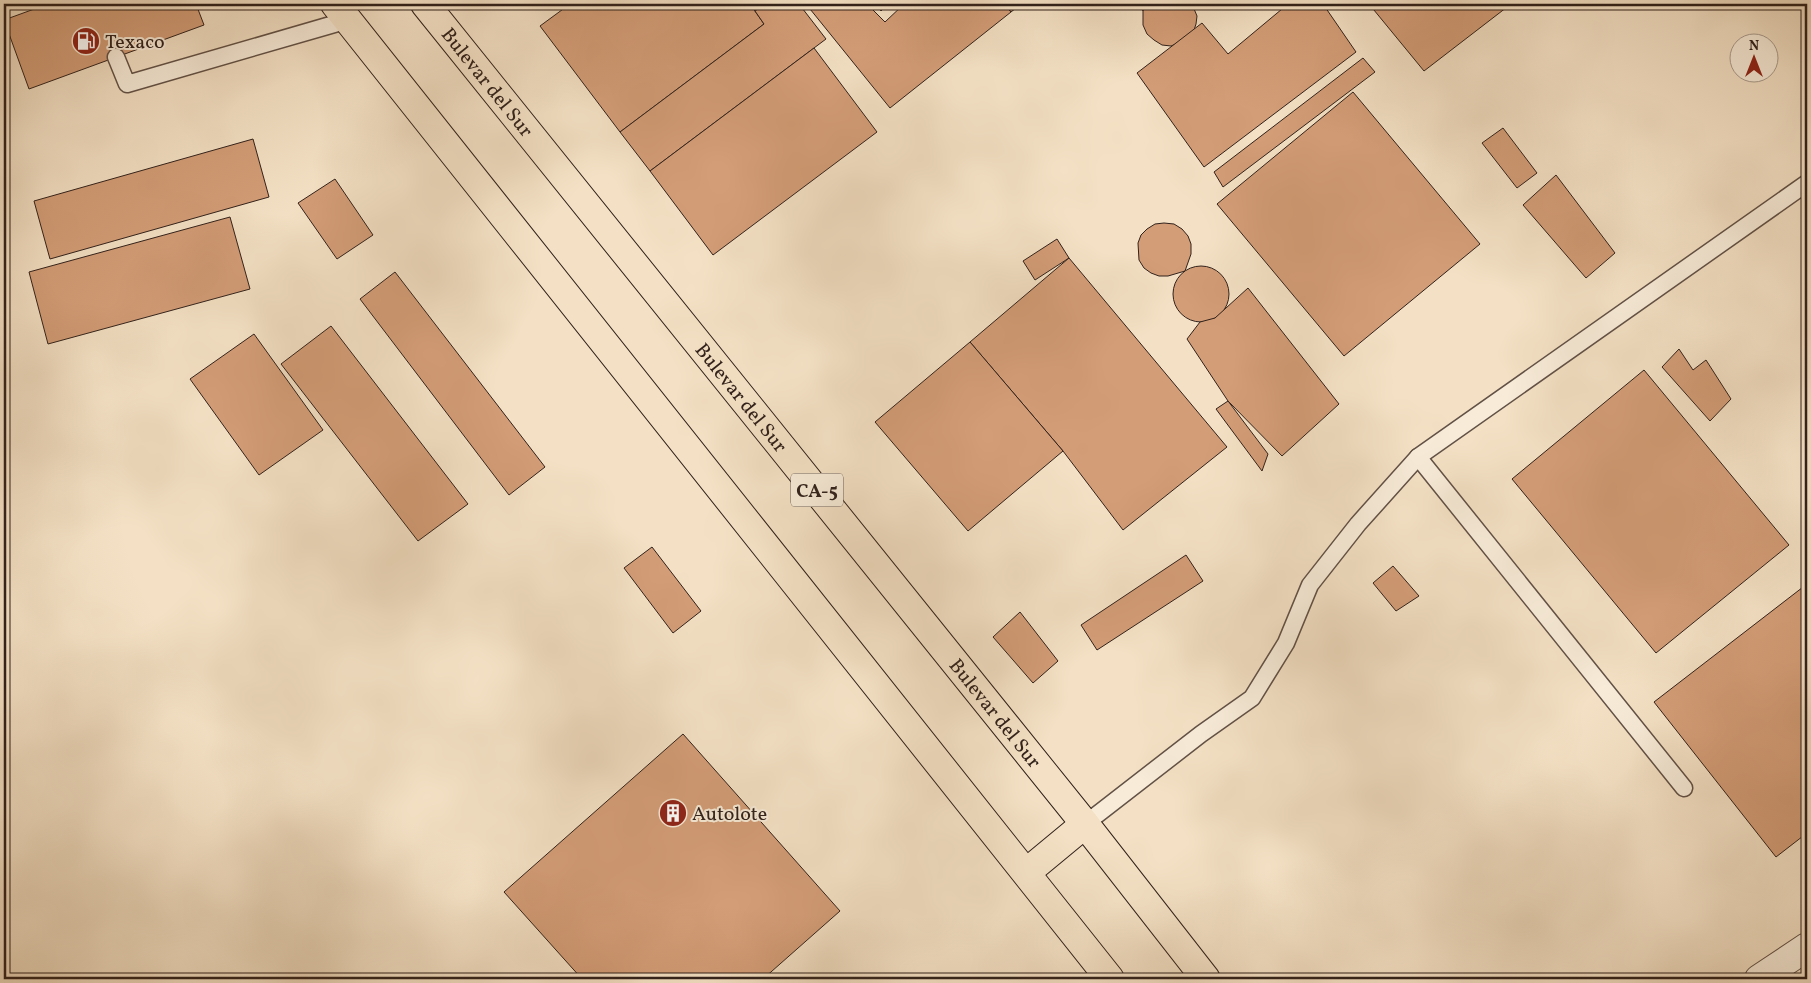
<svg xmlns="http://www.w3.org/2000/svg" width="1811" height="983" viewBox="0 0 1811 983" font-family="Vollkorn,serif">
<rect width="100%" height="100%" fill="#f4e1c5"/>
<filter id="stains"><feTurbulence type="fractalNoise" baseFrequency=".004" numOctaves="4"/><feColorMatrix values="0 0 0 0 .2 0 0 0 0 .09 0 0 0 0 .02 0 0 0 .5 -.17"/></filter>
<radialGradient id="worn" r=".72"><stop offset=".6" stop-color="#630" stop-opacity="0"/><stop offset="1" stop-color="#630" stop-opacity=".3"/></radialGradient>
<g fill="#d39d77" stroke="#31211b">
<path d="M 48,4 L 196,4 L 204,25 L 29,89 L 4,20 Z"/>
<path d="M 570,4 L 750,4 L 764,24 L 620,132 L 540,26 Z"/>
<path d="M 765,4 L 799,4 L 826,39 L 650,171 L 620,132 L 764,24 L 755,11 Z"/>
<path d="M 806,4 L 867,4 L 885,22 L 904,4 L 1003,4 L 1011,12 L 890,108 Z"/>
<path d="M 876,4 L 888,4 L 881,11 Z"/>
<path d="M 1005,4 L 1021,4 L 1011,12 Z"/>
<path d="M 1138,4 L 1154,4 L 1143,11 Z"/>
<path d="M 1147,4 L 1192,4 L 1197,16 L 1196,24 L 1193,33 L 1187,39 L 1171,46 L 1162,45 L 1154,40 L 1147,34 L 1143,25 L 1143,11 Z"/>
<path d="M 1288,4 L 1323,4 L 1356,52 L 1204,167 L 1137,73 L 1202,23 L 1228,54 Z"/>
<path d="M 1369,4 L 1511,4 L 1424,71 Z"/>
<path d="M 814,48 L 877,132 L 713,255 L 650,171 Z"/>
<path d="M 1363,58 L 1375,72 L 1223,187 L 1214,172 Z"/>
<path d="M 1353,92 L 1480,244 L 1344,356 L 1217,204 Z"/>
<path d="M 1503,128 L 1537,173 L 1517,188 L 1482,143 Z"/>
<path d="M 253,139 L 269,197 L 50,259 L 34,201 Z"/>
<path d="M 1556,175 L 1615,253 L 1586,278 L 1523,205 Z"/>
<path d="M 335,179 L 373,235 L 337,259 L 298,203 Z"/>
<path d="M 230,217 L 250,289 L 48,344 L 29,272 Z"/>
<path d="M 1164,223 L 1174,224 L 1182,229 L 1188,236 L 1191,244 L 1191,254 L 1185,271 L 1168,276 L 1159,276 L 1151,273 L 1144,268 L 1139,260 L 1138,243 L 1141,235 L 1147,229 L 1155,224 Z"/>
<path d="M 1057,239 L 1069,258 L 1035,280 L 1023,261 Z"/>
<path d="M 1069,258 L 1227,447 L 1123,530 L 1063,451 L 970,342 Z"/>
<circle cx="1201" cy="294" r="28"/>
<path d="M 395,272 L 545,467 L 509,495 L 360,299 Z"/>
<path d="M 1248,288 L 1339,404 L 1282,456 L 1228,401 L 1187,339 L 1200,322 L 1215,318 Z"/>
<path d="M 331,326 L 468,504 L 418,541 L 281,364 Z"/>
<path d="M 254,334 L 323,430 L 259,475 L 190,379 Z"/>
<path d="M 970,342 L 1063,451 L 968,531 L 875,422 Z"/>
<path d="M 1679,349 L 1693,370 L 1706,360 L 1731,399 L 1710,421 L 1662,367 Z"/>
<path d="M 1644,370 L 1789,545 L 1656,653 L 1512,479 Z"/>
<path d="M 1228,401 L 1268,454 L 1262,471 L 1216,409 Z"/>
<path d="M 652,547 L 701,611 L 673,633 L 624,568 Z"/>
<path d="M 1186,555 L 1203,581 L 1097,650 L 1081,625 Z"/>
<path d="M 1393,566 L 1419,596 L 1396,611 L 1373,583 Z"/>
<path d="M 1807,584 L 1807,833 L 1776,857 L 1654,702 Z"/>
<path d="M 1020,612 L 1058,661 L 1033,683 L 993,637 Z"/>
<path d="M 683,734 L 840,911 L 763,979 L 582,979 L 504,892 Z"/>
</g>
<g fill="none" stroke-linecap="round" stroke-linejoin="round">
<defs>
<g id="lane">
<path d="M 116,57 L 127,84 L 348,20"/>
<path d="M 1418,457 L 1684,788"/>
<path d="M 1085,824 L 1201,734 L 1252,698 L 1286,643 L 1310,585 L 1358,524 L 1418,457 L 1807,183"/>
</g>
<path id="street" d="M 1759,979 L 1807,947"/>
<g id="highway">
<path d="M 335,4 L 1110,979"/>
<path id="s1" d="M 425,4 L 1085,824 L 1206,979"/>
<path d="M 1027,872 L 1085,824"/>
</g>
</defs>
<use href="#lane" stroke="#625146" stroke-width="19"/>
<use href="#street" stroke="#625146" stroke-width="30"/>
<use href="#highway" stroke="#31211b" stroke-width="30"/>
<use href="#lane" stroke="#f8ecd9" stroke-width="16"/>
<use href="#street" stroke="#f8ecd9" stroke-width="28"/>
<use href="#highway" stroke="#f4e1c5" stroke-width="28"/>
</g>
<defs>
<symbol id="fuel-disc" viewBox="-11 -11 22 22"><circle r="9.5" fill="#8f2418" stroke="#f8ecd9"/><path d="M-5.5-6h7V0h2V4h1.3V-2.5L3-4.5l.8-.8L6-3V5H2.5V1h-1V6h-7ZM-4.2-4.7v3.2H.2V-4.7Z" fill="#fff"/></symbol>
<symbol id="building-disc" viewBox="-11 -11 22 22"><circle r="9.5" fill="#8f2418" stroke="#f8ecd9"/><path d="M-4-6H4V6H1V3H-1V6H-4ZM-2.5-4.3h1.7v1.8h-1.7ZM.8-4.3h1.7v1.8H.8ZM-2.5-1h1.7V.8h-1.7ZM.8-1h1.7V.8H.8Z" fill="#fff"/></symbol>
</defs>
<g fill-rule="evenodd">
<use href="#fuel-disc" x="70" y="25" width="32" height="32"/>
<use href="#building-disc" x="657" y="797" width="32" height="32"/>
</g>
<g text-anchor="middle" stroke-width="4" stroke-linejoin="round" paint-order="stroke">
<rect fill="#f8ecd9" stroke="#6d5e54" stroke-width="1" x="791" y="473.5" width="52" height="33" rx="4"/>
<g font-size="19" font-weight="bold" fill="#31211b">
<text x="817" y="497">CA-5</text>
</g>
<g font-size="20" fill="#31211b" stroke="#f8ecd9" text-anchor="start">
<text x="105" y="48">Texaco</text>
<text x="692" y="820">Autolote</text>
</g>
<g font-size="20" fill="#31211b" stroke="#f8ecd9">
<text dy="7" stroke="none"><textPath href="#s1" startOffset="100">Bulevar del Sur</textPath></text>
<text dy="7" stroke="none"><textPath href="#s1" startOffset="505">Bulevar del Sur</textPath></text>
<text dy="7" stroke="none"><textPath href="#s1" startOffset="910">Bulevar del Sur</textPath></text>
</g>
</g>
<rect width="1811" height="983" fill="none" stroke="#f4e1c5" stroke-width="20"/>
<rect x="5" y="5" width="1801" height="973" fill="none" stroke="#31211b" stroke-width="2.5"/>
<rect x="10" y="10" width="1791" height="963" fill="none" stroke="#31211b"/>
<g transform="translate(1754 58)"><circle r="24" fill="#f8ecd9" stroke="#a89b8d"/>
<path d="M0-4L9 19L0 12L-9 19Z" fill="#8f2418"/>
<text y="-8" font-size="14" font-weight="bold" text-anchor="middle" fill="#31211b">N</text>
</g>
<rect width="100%" height="100%" filter="url(#stains)"/>
<rect width="100%" height="100%" fill="url(#worn)"/>
</svg>
